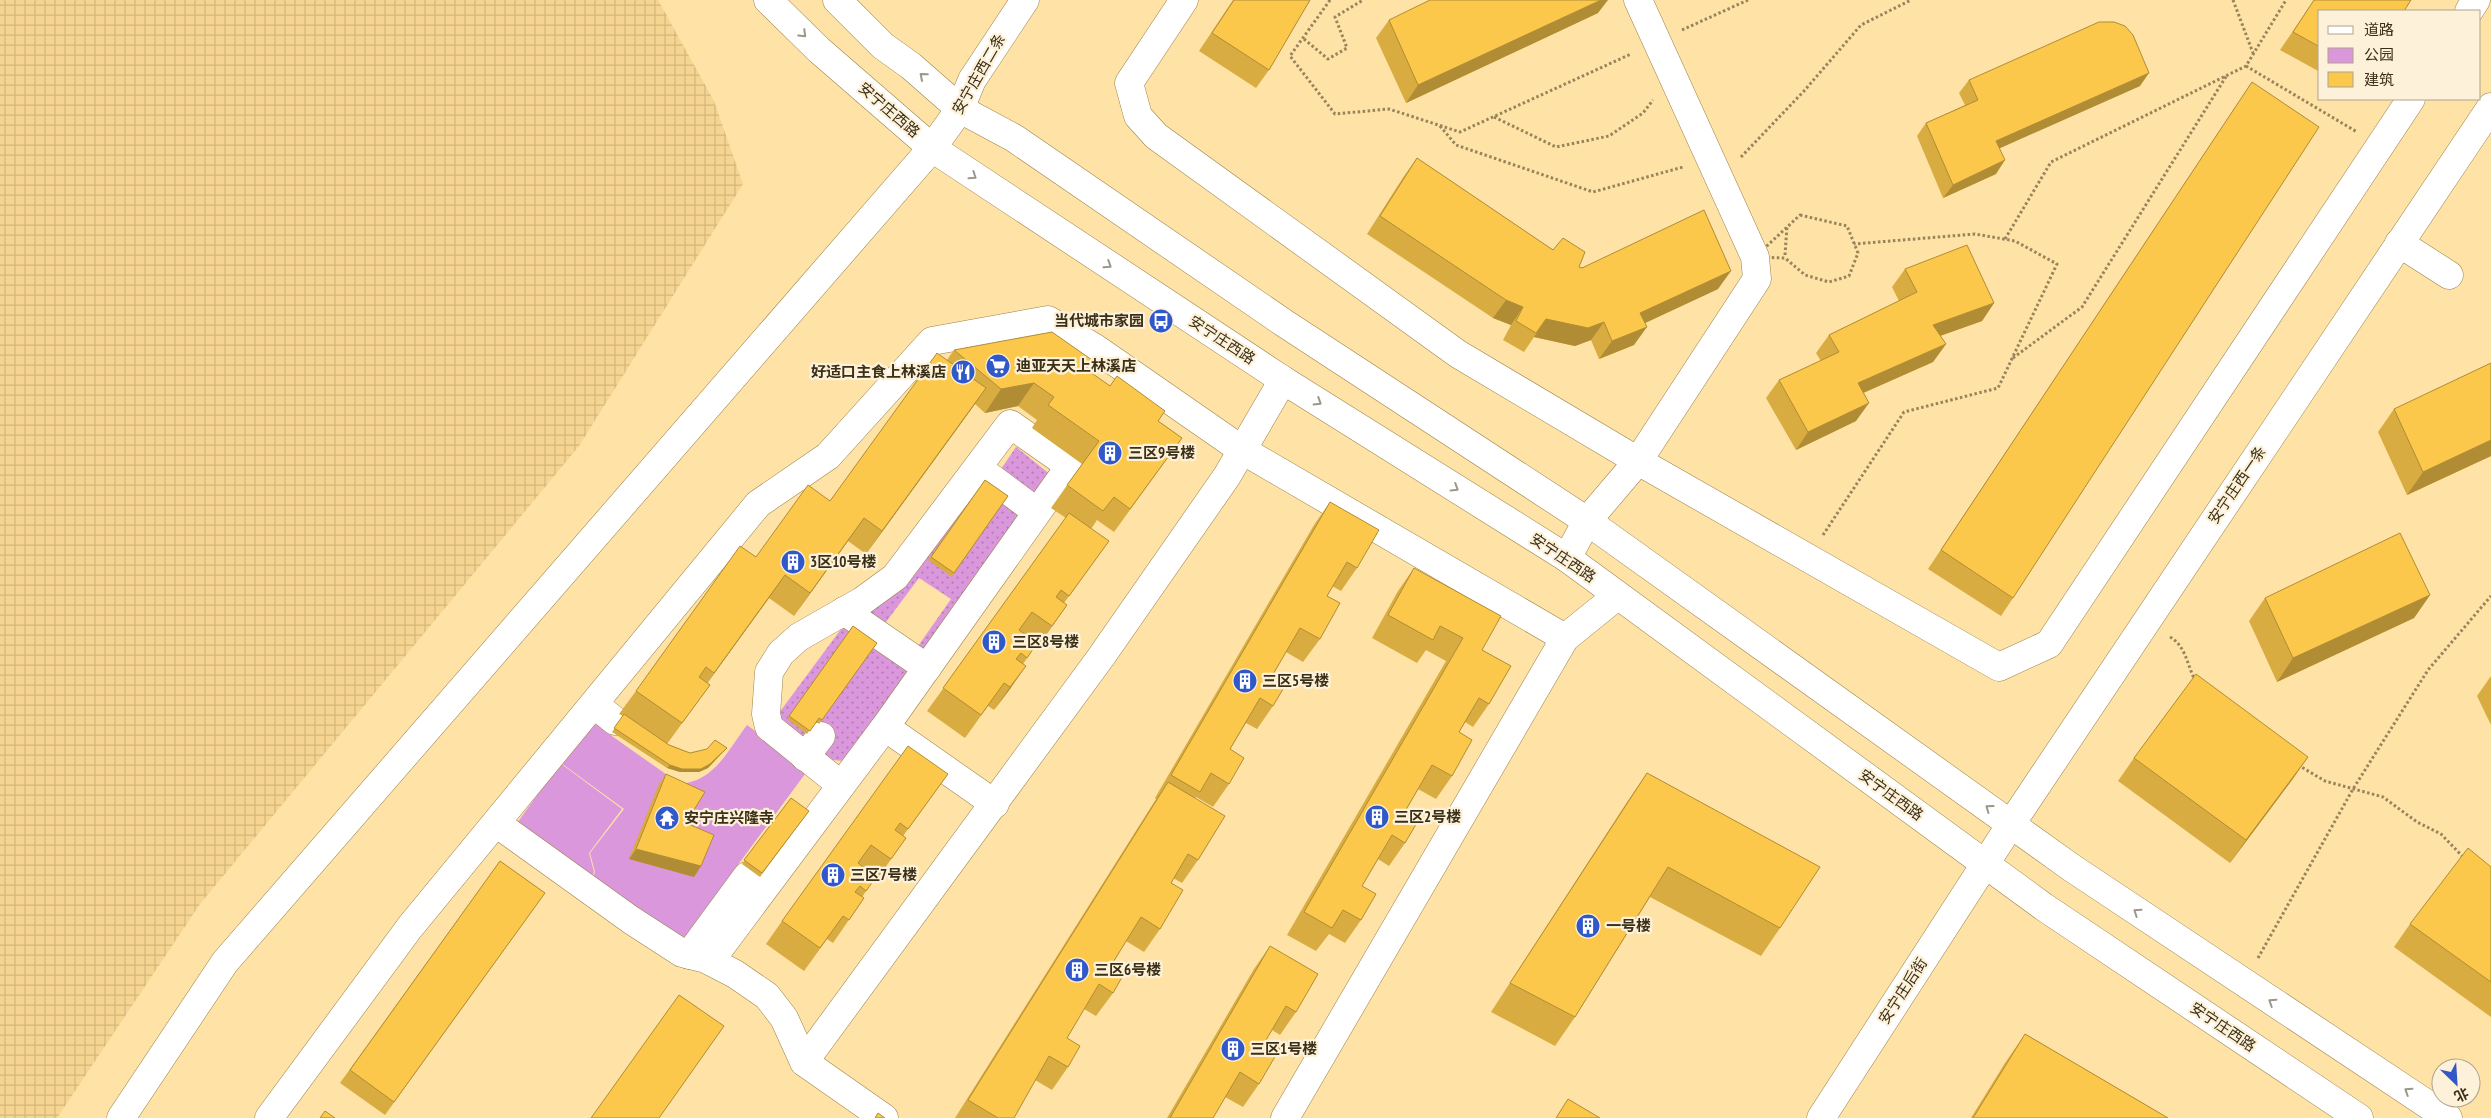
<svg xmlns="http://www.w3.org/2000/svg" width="2491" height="1118" viewBox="0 0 2491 1118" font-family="'PT Sans Narrow','Noto Sans SC',sans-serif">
<defs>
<pattern id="industrial-grid" width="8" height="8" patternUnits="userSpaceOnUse" patternTransform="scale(1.25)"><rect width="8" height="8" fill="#f5d591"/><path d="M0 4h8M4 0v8" fill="none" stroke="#d3b77c"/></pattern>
<pattern id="grass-dots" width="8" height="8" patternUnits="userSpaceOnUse" patternTransform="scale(1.25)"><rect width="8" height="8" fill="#da97dc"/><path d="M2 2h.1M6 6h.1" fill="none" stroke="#b27cb1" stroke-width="1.8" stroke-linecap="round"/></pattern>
</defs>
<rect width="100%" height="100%" fill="#fee2a6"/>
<path fill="url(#industrial-grid)" d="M 0,0 L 658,0 L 714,101 L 743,184 L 579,446 L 200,904 L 57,1118 L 0,1118 Z"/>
<g fill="url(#grass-dots)">
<path d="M 1016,447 L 1051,475 L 1036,495 L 999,472 Z"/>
<path d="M 979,473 L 1024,511 L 924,654 L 916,649 L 951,599 L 919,578 L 883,626 L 869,615 Z"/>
<path d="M 850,617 L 914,666 L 843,761 L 824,759 L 808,744 L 773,721 Z"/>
</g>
<g fill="#da97dc">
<path d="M 601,723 L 612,729 L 609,734 L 680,784 C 715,781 728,750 747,725 L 808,770 L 678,946 L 591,882 L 595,872 L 590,853 L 624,809 L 561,763 L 588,727 Z"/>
<path d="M 560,763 L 622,809 L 589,853 L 594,872 L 590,881 L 515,826 Z"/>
</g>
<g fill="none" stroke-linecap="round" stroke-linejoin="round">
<defs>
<g id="minor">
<path d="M 1184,0 L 1129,83 L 1138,116 L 1156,136 L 1458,354 L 1638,461 L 1999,667 L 2049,644 L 2411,99"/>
<path d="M 2469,11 L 2476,0"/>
<path d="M 2399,243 L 2449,275"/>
<path d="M 978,468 L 1037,512"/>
<path d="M 1567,558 L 1587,521 L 1638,461 L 1757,279 L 1755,257 L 1638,0"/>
<path d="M 844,611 L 927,668"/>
<path d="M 594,704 L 615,721"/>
<path d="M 805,757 L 821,736"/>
<path d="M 841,785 L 769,727 L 766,714 L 769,672 L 781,653 L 799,637 L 862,601 L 895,577 L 1010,424 L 1070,466 L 885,727 L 995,804"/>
<path d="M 496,823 L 631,920 L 682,953 L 706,959 L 735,974 L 767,996 L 784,1018 L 804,1062 L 884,1118"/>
<path d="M 689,955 L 747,876"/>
<path d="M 710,961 L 885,727"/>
<path d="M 804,1062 L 1101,657 L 1227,476 L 1283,380"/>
<path d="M 121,1118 L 225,962 L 932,148 L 960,109 L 972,80 L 1025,0"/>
<path d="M 269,1118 L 410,927 L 758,504 L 828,456 L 932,341 L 1048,320 L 1095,348 L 1242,450 L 1565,638"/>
<path d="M 1285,1118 L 1565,638 L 1617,596"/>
<path d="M 1821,1118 L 2011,824 L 2491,107"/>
</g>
<g id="major">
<path d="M 768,0 L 819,50 L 932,148 L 1283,380 L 1567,558 L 2044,907 L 2359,1118"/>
<path d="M 837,0 L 883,46 L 911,66 L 960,109 L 1014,138 L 1284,323 L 1587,521 L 2072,868 L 2448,1118"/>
</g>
</defs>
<use href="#minor" stroke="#9c8248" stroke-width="29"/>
<use href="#major" stroke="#9c8248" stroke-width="29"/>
<g stroke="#97845b" stroke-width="3" stroke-dasharray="2.5 2.5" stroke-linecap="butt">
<path d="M 1330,0 L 1290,56 L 1335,114 L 1389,109 L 1460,132 L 1631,54"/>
<path d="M 2233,0 L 2253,53"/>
<path d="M 1682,30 L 1748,0"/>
<path d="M 1304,39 L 1328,59 L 1347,48 L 1335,17 L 1363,0"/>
<path d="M 2246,66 L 2357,132"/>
<path d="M 1494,117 L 1556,147 L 1609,136 L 1643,113 L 1653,100"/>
<path d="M 1440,126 L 1456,145 L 1593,192 L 1683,167"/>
<path d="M 1741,157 L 1804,91 L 1861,25 L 1911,0"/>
<path d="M 1800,215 L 1847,226 L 1858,253 L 1849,276 L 1829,282 L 1805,275 L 1785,258 L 1755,257 Z"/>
<path d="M 2005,239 L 2051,162 L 2246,66 L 2286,0"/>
<path d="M 1785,255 L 1787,226"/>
<path d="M 2013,358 L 2082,307 L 2227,75"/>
<path d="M 1823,535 L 1904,412 L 1998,388 L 2057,264 L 2015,241 L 1975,234 L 1854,244"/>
<path d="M 2170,637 C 2186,646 2187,665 2195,680"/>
<path d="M 2298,765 L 2325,781 L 2383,797 L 2417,822 L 2441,834 L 2464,858"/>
<path d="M 2258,958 L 2353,789 L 2428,670 L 2491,596"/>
</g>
<use href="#minor" stroke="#fff" stroke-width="28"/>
<use href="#major" stroke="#fff" stroke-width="28"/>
</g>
<g fill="#d9ac41">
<path d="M 1233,0 L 1310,0 L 1269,70 L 1256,88 L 1199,51 Z"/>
<path d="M 2314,0 L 2411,0 L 2320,11 L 2320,72 L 2280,50 Z"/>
<path d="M 1598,13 L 1406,103 L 1376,38 L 1389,20 Z"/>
<path d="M 1969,80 L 2140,86 L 1999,148 L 1996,174 L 1943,198 L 1917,136 L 1926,123 L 1965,105 L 1959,93 Z"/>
<path d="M 2252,82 L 2013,598 L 2001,616 L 1928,569 Z"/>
<path d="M 1417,158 L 1553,250 L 1579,267 L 1718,289 L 1645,323 L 1634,345 L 1599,359 L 1591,340 L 1575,346 L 1534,337 L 1524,352 L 1503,340 L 1511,325 L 1493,318 L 1367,234 L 1404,176 Z"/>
<path d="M 1905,269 L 1994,303 L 1982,321 L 1940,336 L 1946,344 L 1933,362 L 1863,393 L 1856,421 L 1796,450 L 1766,398 L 1779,380 L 1821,361 L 1816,353 L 1829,335 L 1899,301 L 1892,287 Z"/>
<path d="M 954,350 L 1086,369 L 1182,438 L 1114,532 L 1097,520 L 1091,529 L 1109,541 L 1064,603 L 1067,605 L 1036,649 L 1034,648 L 1023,664 L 1010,689 L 994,710 L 988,706 L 965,738 L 927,711 L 1066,518 L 1051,508 L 1082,464 L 1032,428 L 1037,420 L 1018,406 L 985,413 L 975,404 L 866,554 L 848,541 L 794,616 L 769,598 L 707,683 L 710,685 L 667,744 L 690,753 L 727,748 L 724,751 L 708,768 L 699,772 L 680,772 L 667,768 L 612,732 L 623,716 L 619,714 L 636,691 L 756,557 L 830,501 L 947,360 Z"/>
<path d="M 2394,409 L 2491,456 L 2407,495 L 2378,432 Z"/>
<path d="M 985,480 L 1008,496 L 952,577 L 928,560 Z"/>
<path d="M 1330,502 L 1357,568 L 1341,591 L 1332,586 L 1327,596 L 1320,639 L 1303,662 L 1286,652 L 1272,676 L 1273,706 L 1257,729 L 1246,723 L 1230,749 L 1229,784 L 1213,807 L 1196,797 L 1195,798 L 1198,860 L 1182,883 L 1173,878 L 1171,883 L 1160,929 L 1144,952 L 1126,941 L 1112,964 L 1113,993 L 1096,1016 L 1084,1009 L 1067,1038 L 1068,1067 L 1052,1090 L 1035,1080 L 1014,1118 L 955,1118 L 1156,799 L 1155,798 L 1314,525 Z"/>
<path d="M 1414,568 L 1482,650 L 1489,704 L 1473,727 L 1465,722 L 1459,732 L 1452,776 L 1436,799 L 1418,789 L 1404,813 L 1405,843 L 1389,866 L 1378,859 L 1362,886 L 1361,920 L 1345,943 L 1329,934 L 1316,951 L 1287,935 L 1446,661 L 1426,650 L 1417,663 L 1372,638 L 1398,591 Z"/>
<path d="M 2430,595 L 2414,618 L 2277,682 L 2249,621 L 2265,598 Z"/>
<path d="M 853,626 L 877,643 L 819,724 L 816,721 L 807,734 L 787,719 Z"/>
<path d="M 2491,676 L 2491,725 L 2477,696 Z"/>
<path d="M 2308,757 L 2292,780 L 2230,863 L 2118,781 L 2134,758 Z"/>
<path d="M 1647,773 L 1780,928 L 1761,956 L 1650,897 L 1575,1017 L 1555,1046 L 1491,1012 L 1627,802 Z"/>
<path d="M 666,774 L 701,866 L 694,877 L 629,859 L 659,784 Z"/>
<path d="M 948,774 L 903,836 L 906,838 L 875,882 L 873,881 L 862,897 L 864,898 L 833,943 L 827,939 L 804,971 L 766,944 L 782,921 Z"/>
<path d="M 791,798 L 809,811 L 760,877 L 742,864 Z"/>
<path d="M 500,861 L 545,893 L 385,1115 L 340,1083 Z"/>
<path d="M 2491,867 L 2491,1017 L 2394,947 L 2410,924 Z"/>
<path d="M 1270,946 L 1296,1012 L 1280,1035 L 1272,1030 L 1266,1040 L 1259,1084 L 1243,1107 L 1225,1097 L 1213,1118 L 1167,1118 L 1254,969 Z"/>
<path d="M 2025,1034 L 2168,1118 L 1971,1118 L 2005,1063 Z"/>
</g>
<g fill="#b08c35">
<path d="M 1601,0 L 1608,0 L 1598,13 L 1406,103 L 1418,85 Z"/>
<path d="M 2149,73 L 2140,86 L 1987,154 L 1996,141 Z"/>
<path d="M 2005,160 L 1996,174 L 1943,198 L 1953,185 Z"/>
<path d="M 1731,271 L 1718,289 L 1628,331 L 1640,313 Z"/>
<path d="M 1506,300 L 1523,307 L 1511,325 L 1493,318 Z"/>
<path d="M 1994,303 L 1982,321 L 1920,343 L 1933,325 Z"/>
<path d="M 1546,319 L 1604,322 L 1591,340 L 1575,346 L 1534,337 Z"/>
<path d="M 1647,327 L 1634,345 L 1599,359 L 1612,341 Z"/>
<path d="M 1946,344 L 1933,362 L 1845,401 L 1858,383 Z"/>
<path d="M 1034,383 L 1018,406 L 985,413 L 1001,389 Z"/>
<path d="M 986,388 L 970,411 L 866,554 L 882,531 Z"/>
<path d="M 1869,403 L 1856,421 L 1796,450 L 1808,432 Z"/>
<path d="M 2491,440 L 2491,456 L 2407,495 L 2423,472 Z"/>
<path d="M 864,518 L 848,541 L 794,616 L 810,593 Z"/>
<path d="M 785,575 L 769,598 L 698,696 L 714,673 Z"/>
<path d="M 2430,595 L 2414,618 L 2277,682 L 2293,658 Z"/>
<path d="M 1067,605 L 1051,628 L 1036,649 L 1052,626 Z"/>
<path d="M 1026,666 L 1010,689 L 994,710 L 1010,687 Z"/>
<path d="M 727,748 L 724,751 L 708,768 L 699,772 L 680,772 L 667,768 L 670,765 Z"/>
<path d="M 2308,757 L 2292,780 L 2230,863 L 2246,840 Z"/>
<path d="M 636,849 L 701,866 L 694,877 L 629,859 Z"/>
</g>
<g fill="#fcc84c" stroke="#b08c35">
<path d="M 1234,0 L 1310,0 L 1269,70 L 1212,33 Z"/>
<path d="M 1430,0 L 1601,0 L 1418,85 L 1389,20 Z"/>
<path d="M 2314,0 L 2411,0 L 2404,11 L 2320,11 L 2320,47 L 2293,32 Z"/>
<path d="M 2099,22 L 2114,22 L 2125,26 L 2133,35 L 2149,73 L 1996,141 L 2005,160 L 1953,185 L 1926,123 L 1978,100 L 1969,80 Z"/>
<path d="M 2252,82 L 2319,127 L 2013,598 L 1941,550 Z"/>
<path d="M 1417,158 L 1553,250 L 1563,238 L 1585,252 L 1579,267 L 1582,268 L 1704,210 L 1731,271 L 1640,313 L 1647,327 L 1612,341 L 1604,322 L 1588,328 L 1546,319 L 1536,333 L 1516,321 L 1523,307 L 1506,300 L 1380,216 Z"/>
<path d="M 1967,245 L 1994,303 L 1933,325 L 1946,344 L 1858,383 L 1869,403 L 1808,432 L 1779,380 L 1839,352 L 1829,335 L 1917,292 L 1905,269 Z"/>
<path d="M 1052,332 L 1092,360 L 1086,369 L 1110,386 L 1117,376 L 1165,411 L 1158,421 L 1182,438 L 1130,509 L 1114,497 L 1103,511 L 1067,485 L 1099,441 L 1048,405 L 1054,397 L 1034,383 L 1001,389 L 954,350 Z"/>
<path d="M 937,353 L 986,388 L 882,531 L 864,518 L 810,593 L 785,575 L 714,673 L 706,667 L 699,677 L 710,685 L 682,723 L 636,691 L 740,546 L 756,557 L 808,485 L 830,501 Z"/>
<path d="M 2491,363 L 2491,440 L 2423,472 L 2394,409 Z"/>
<path d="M 985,480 L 1008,496 L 954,573 L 931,557 Z"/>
<path d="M 1330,502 L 1379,530 L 1357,568 L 1347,562 L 1327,596 L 1340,603 L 1320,639 L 1300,628 L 1272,676 L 1286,684 L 1273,706 L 1260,698 L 1230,749 L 1244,758 L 1229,784 L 1211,773 L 1200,792 L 1171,775 Z"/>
<path d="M 1069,513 L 1109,541 L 1069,596 L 1061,590 L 1056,597 L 1067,605 L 1052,626 L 1032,612 L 1019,630 L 1037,643 L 1027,658 L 1021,653 L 1016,659 L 1026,666 L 1010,687 L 1004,683 L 981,715 L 943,688 Z"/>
<path d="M 2400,533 L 2430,595 L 2293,658 L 2265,598 Z"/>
<path d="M 1414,568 L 1501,616 L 1482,650 L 1511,666 L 1489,704 L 1479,698 L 1459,732 L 1472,740 L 1452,776 L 1432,765 L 1404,813 L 1418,821 L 1405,843 L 1392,835 L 1362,886 L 1376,894 L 1361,920 L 1343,910 L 1332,928 L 1304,912 L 1463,638 L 1440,626 L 1433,640 L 1388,615 Z"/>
<path d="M 853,626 L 877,643 L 822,720 L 819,718 L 810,731 L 789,716 Z"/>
<path d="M 2196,674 L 2308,757 L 2246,840 L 2134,758 Z"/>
<path d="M 624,714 L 669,745 L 690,753 L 707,749 L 715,740 L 727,748 L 710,764 L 701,769 L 682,769 L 670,765 L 614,728 Z"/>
<path d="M 908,746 L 948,774 L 908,829 L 900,823 L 895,830 L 906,838 L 891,859 L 871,845 L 858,863 L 876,877 L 866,891 L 860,886 L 855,892 L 864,898 L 849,920 L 843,916 L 820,948 L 782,921 Z"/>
<path d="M 1647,773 L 1820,867 L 1780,928 L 1668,867 L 1575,1017 L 1510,983 Z"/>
<path d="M 666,774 L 705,792 L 686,823 L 714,835 L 701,866 L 636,849 Z"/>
<path d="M 1168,782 L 1225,816 L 1198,860 L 1188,854 L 1171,883 L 1183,890 L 1160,929 L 1141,917 L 1112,964 L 1125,972 L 1113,993 L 1099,984 L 1067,1038 L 1080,1046 L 1068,1067 L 1049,1056 L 1014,1118 L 998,1118 L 968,1100 Z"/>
<path d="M 791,798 L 809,811 L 762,873 L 744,860 Z"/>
<path d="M 2468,848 L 2491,867 L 2491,982 L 2410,924 Z"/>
<path d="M 500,861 L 545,893 L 394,1102 L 350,1070 Z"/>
<path d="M 1270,946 L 1318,974 L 1296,1012 L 1286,1006 L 1266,1040 L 1280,1048 L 1259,1084 L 1240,1072 L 1213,1118 L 1170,1118 Z"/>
<path d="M 679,995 L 724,1026 L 659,1118 L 591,1118 Z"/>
<path d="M 2025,1034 L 2168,1118 L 1973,1118 Z"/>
<path d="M 1568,1099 L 1600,1118 L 1556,1118 Z"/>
<path d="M 325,1111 L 335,1118 L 320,1118 Z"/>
<path d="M 878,1113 L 885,1118 L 875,1118 Z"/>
</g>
<defs><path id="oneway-chevron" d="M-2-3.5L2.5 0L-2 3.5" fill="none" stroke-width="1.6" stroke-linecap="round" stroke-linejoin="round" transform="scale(1.25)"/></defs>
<g stroke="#9c978b">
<use href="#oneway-chevron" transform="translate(803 34) rotate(44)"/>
<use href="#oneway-chevron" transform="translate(923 76) rotate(-139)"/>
<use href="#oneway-chevron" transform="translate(973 176) rotate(34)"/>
<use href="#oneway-chevron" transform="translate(1108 265) rotate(33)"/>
<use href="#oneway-chevron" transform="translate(1318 402) rotate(32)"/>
<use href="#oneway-chevron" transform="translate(1455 488) rotate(32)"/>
<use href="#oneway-chevron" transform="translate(1989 808) rotate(-144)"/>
<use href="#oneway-chevron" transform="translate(2137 912) rotate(-146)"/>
<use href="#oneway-chevron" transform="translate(2272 1002) rotate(-147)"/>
<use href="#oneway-chevron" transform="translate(2408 1091) rotate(-147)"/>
</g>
<defs>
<symbol id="bus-disc" viewBox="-11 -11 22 22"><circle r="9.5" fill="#3158c8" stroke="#fdf1da"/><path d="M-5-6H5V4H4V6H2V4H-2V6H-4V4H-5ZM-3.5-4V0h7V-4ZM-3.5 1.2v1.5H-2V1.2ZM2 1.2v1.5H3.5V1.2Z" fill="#fff"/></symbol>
<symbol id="supermarket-disc" viewBox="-11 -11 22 22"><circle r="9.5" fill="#3158c8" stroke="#fdf1da"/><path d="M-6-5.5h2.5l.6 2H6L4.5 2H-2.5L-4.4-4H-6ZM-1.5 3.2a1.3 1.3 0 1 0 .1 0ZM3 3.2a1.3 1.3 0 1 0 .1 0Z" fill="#fff"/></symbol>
<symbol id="restaurant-disc" viewBox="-11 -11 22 22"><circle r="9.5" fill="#3158c8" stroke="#fdf1da"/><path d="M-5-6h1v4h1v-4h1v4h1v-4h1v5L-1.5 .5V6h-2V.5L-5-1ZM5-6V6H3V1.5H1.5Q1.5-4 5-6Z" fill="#fff"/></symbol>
<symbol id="building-disc" viewBox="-11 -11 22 22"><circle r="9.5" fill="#3158c8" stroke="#fdf1da"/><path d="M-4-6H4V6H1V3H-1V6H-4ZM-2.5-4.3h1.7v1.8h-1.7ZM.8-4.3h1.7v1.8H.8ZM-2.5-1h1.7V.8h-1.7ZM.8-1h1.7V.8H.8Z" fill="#fff"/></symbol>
<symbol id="temple-disc" viewBox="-11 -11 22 22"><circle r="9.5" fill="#3158c8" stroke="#fdf1da"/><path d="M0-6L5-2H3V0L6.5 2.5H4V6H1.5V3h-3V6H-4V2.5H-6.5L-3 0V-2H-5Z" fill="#fff"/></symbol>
</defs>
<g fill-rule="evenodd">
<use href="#bus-disc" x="1147" y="307" width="28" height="28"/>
<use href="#supermarket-disc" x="984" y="352" width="28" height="28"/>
<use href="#restaurant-disc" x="949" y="358" width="28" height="28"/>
<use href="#building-disc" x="1096" y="439" width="28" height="28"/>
<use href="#building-disc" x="779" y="548" width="28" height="28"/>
<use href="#building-disc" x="980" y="628" width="28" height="28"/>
<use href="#building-disc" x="1231" y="667" width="28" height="28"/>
<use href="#building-disc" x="1363" y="803" width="28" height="28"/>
<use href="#temple-disc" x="653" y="804" width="28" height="28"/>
<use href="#building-disc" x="819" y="861" width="28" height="28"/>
<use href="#building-disc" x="1574" y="912" width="28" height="28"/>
<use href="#building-disc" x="1063" y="956" width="28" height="28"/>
<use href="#building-disc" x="1219" y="1035" width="28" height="28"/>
</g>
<g text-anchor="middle" stroke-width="4.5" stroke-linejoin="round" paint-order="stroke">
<g font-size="15" fill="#3a2f17" stroke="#fdf1da">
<text transform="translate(979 74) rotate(-60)" y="5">安宁庄西二条</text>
<text transform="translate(889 110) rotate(41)" y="5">安宁庄西路</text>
<text transform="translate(1222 340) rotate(33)" y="5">安宁庄西路</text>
<text transform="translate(2237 485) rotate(-56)" y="5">安宁庄西一条</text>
<text transform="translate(1563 558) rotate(34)" y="5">安宁庄西路</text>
<text transform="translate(1891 795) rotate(36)" y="5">安宁庄西路</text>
<text transform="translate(1903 991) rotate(-57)" y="5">安宁庄后街</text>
<text transform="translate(2223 1027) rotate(34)" y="5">安宁庄西路</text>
</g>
<g font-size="15" font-weight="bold" fill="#3a2f17" stroke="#fdf1da" text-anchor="start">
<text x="1144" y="326" text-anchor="end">当代城市家园</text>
<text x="1016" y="371">迪亚天天上林溪店</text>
<text x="946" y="377" text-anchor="end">好适口主食上林溪店</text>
<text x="1128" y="458">三区9号楼</text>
<text x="810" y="567">3区10号楼</text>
<text x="1012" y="647">三区8号楼</text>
<text x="1262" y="686">三区5号楼</text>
<text x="1394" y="822">三区2号楼</text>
<text x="684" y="823">安宁庄兴隆寺</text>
<text x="850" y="880">三区7号楼</text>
<text x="1606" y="931">一号楼</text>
<text x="1094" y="975">三区6号楼</text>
<text x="1250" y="1054">三区1号楼</text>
</g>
</g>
<rect x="2318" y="10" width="162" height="90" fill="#fdf1da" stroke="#afa38c"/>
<rect x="2328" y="26" width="25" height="8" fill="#ffffff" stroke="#afa38c"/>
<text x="2364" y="35" font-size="15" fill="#3a2f17">道路</text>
<rect x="2328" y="48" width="25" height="15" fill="#da97dc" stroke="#afa38c"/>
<text x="2364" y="60" font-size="15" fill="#3a2f17">公园</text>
<rect x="2328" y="72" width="25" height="15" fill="#fcc84c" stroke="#afa38c"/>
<text x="2364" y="85" font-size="15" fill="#3a2f17">建筑</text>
<g transform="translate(2456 1083) rotate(155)"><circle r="24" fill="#fdf1da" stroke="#afa38c"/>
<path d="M0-4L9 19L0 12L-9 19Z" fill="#3158c8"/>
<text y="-8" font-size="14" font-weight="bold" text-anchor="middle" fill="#3a2f17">北</text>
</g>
</svg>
